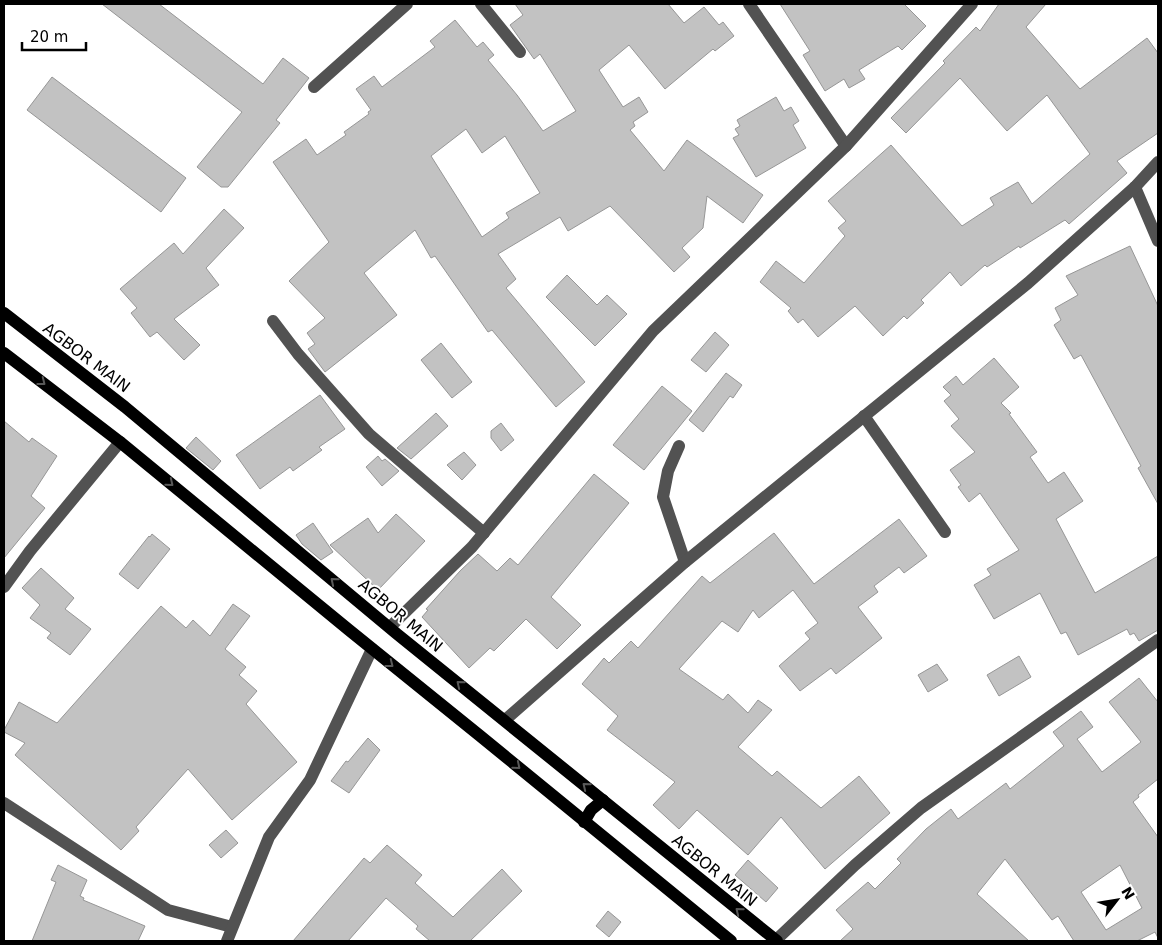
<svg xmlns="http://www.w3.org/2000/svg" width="1162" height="945" viewBox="0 0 1162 945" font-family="'DejaVu Sans',sans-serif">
<rect width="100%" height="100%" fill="#fff"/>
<g fill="#c2c2c2" stroke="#969696" fill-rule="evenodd">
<path d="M 102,4 L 159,4 L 263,84 L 283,58 L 309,78 L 276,120 L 280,123 L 228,187 L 221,187 L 197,167 L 242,112 Z"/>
<path d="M 515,4 L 668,4 L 684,23 L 704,7 L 719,25 L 723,22 L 734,36 L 715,51 L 713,49 L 665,89 L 629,45 L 599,70 L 623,107 L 639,97 L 648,112 L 633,122 L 635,126 L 630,130 L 664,171 L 687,140 L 763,195 L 743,223 L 707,196 L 703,228 L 682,248 L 690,257 L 674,272 L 610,206 L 568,231 L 560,217 L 498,254 L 516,279 L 506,288 L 585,382 L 556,407 L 492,330 L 488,332 L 435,256 L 431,258 L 415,230 L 364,273 L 397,315 L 325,372 L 308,349 L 315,344 L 307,333 L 325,318 L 289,281 L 329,242 L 273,162 L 306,139 L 317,155 L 346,135 L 344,132 L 369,114 L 368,112 L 371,110 L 356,89 L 374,76 L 382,87 L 435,47 L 430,41 L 455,20 L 477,47 L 483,42 L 494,55 L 488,60 L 517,95 L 543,131 L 576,111 L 540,54 L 534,59 L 510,25 L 523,15 ZM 466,129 L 482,153 L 505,136 L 540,193 L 506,213 L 509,218 L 482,237 L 431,156 Z"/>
<path d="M 780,4 L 904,4 L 926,26 L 902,50 L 898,46 L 859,70 L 865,79 L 849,88 L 844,79 L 825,91 L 803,55 L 810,51 Z"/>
<path d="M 999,4 L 1046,4 L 1026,27 L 1080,89 L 1147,38 L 1158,53 L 1158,133 L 1117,161 L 1127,173 L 1069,224 L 1065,220 L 1020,248 L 1019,246 L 987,267 L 985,265 L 961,286 L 950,272 L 921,300 L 924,303 L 907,319 L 904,316 L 883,336 L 855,306 L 818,337 L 803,319 L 798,323 L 788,311 L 791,308 L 760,282 L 776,261 L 804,283 L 845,236 L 838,228 L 846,221 L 828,201 L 891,145 L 962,226 L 994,205 L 990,198 L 1018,182 L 1032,204 L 1090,154 L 1047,95 L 1007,131 L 960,78 L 906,133 L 891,118 L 945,63 L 943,61 L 976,27 L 980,31 Z"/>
<path d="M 52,77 L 186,178 L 161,212 L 27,110 Z"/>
<path d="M 776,97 L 784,111 L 791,107 L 799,121 L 793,125 L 806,148 L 756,177 L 733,138 L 739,135 L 735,129 L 740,126 L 737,120 Z"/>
<path d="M 224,209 L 244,228 L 206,268 L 219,285 L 174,319 L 200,345 L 184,360 L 157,332 L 150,337 L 131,313 L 137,308 L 120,289 L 174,243 L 183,254 Z"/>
<path d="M 1130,246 L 1158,306 L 1158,504 L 1138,468 L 1141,466 L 1081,355 L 1074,359 L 1054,325 L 1061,320 L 1055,308 L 1078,295 L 1066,276 Z"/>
<path d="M 567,275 L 597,305 L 607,295 L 627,314 L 595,346 L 546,297 Z"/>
<path d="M 715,332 L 729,345 L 706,372 L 691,360 Z"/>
<path d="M 441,343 L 472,382 L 452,398 L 421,360 Z"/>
<path d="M 994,358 L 1019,387 L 1001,403 L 1011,413 L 1009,414 L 1037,452 L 1030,457 L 1048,483 L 1064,472 L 1083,501 L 1056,519 L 1095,593 L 1158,556 L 1158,630 L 1139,641 L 1134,633 L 1130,635 L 1127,629 L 1078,655 L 1066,632 L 1061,634 L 1040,593 L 994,619 L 974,585 L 991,575 L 987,569 L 1019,550 L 980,493 L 969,502 L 958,487 L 961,485 L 950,470 L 975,452 L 951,426 L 959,419 L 944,401 L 951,395 L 943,387 L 956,376 L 963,385 Z"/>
<path d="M 726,373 L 742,385 L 733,398 L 730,396 L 703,432 L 689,420 Z"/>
<path d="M 662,386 L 692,411 L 644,470 L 613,445 Z"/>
<path d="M 320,395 L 345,429 L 319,447 L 322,450 L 293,471 L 290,467 L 260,489 L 236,455 Z"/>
<path d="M 436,413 L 448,426 L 411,459 L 397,448 Z"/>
<path d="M 4,421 L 29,442 L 32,438 L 57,456 L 31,496 L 45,508 L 4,558 Z"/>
<path d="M 501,423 L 514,440 L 501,451 L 491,438 L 491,431 Z"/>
<path d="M 196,437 L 221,461 L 213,470 L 186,448 Z"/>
<path d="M 464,452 L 476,465 L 462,480 L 447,465 Z"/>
<path d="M 378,456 L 382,461 L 385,459 L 399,471 L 382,486 L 366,467 Z"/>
<path d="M 594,474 L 629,503 L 551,597 L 581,625 L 557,649 L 526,619 L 494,651 L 490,648 L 469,668 L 422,617 L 428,610 L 426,609 L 460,571 L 478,554 L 497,571 L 510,558 L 518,565 Z"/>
<path d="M 396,514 L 425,541 L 378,590 L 330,545 L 368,518 L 378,533 Z"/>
<path d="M 899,519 L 927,556 L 904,573 L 899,567 L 874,586 L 878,592 L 858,607 L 882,638 L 836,674 L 831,668 L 800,691 L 779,666 L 810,639 L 805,633 L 818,623 L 793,590 L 759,618 L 753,610 L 738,632 L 722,621 L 679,669 L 723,700 L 728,694 L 748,713 L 758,700 L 772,710 L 738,747 L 772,776 L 777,771 L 821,808 L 859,776 L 890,813 L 825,869 L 781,817 L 748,855 L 697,810 L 679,829 L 653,805 L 675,782 L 607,730 L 618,716 L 582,684 L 604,658 L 609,663 L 631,641 L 638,648 L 702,576 L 710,583 L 774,533 L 814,584 Z"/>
<path d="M 313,523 L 333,552 L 321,560 L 302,544 L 296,535 Z"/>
<path d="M 152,534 L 170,549 L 138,589 L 119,574 L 149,536 L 150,537 Z"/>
<path d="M 41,568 L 74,598 L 65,609 L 91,629 L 70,655 L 47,638 L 51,633 L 30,618 L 40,605 L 22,588 Z"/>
<path d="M 233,604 L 250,616 L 225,649 L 246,667 L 239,675 L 257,691 L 246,704 L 297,762 L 232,820 L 188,769 L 136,827 L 139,831 L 121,850 L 15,755 L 25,743 L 4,732 L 4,730 L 19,702 L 57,723 L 161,606 L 186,628 L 193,620 L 210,636 Z"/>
<path d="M 1019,656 L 1031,677 L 999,696 L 987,675 Z"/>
<path d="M 937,664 L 948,680 L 928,692 L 918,675 Z"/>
<path d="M 1139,678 L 1158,702 L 1158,779 L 1138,795 L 1139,797 L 1133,802 L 1158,837 L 1158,938 L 1155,932 L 1137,941 L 1074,941 L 1058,916 L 1052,920 L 1005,859 L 977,894 L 1029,941 L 840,941 L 853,929 L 836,910 L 868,882 L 875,889 L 901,863 L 897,859 L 926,829 L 951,809 L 958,819 L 1006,783 L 1010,789 L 1064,746 L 1053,732 L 1081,711 L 1093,727 L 1077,739 L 1102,772 L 1141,742 L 1109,702 ZM 1120,865 L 1142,908 L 1106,930 L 1081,892 Z"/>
<path d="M 368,738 L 380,750 L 349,793 L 331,781 L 346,761 L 348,762 Z"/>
<path d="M 226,830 L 238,843 L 221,858 L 209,845 Z"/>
<path d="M 387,845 L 422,875 L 415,883 L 453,917 L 502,869 L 522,891 L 470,941 L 430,941 L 416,929 L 418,926 L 386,898 L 348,941 L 293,941 L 364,858 L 370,863 Z"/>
<path d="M 748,860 L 778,888 L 766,902 L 735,875 Z"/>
<path d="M 58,865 L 87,880 L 80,896 L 84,898 L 83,900 L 145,926 L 138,941 L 32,941 L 56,882 L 51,880 Z"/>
<path d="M 608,911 L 621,922 L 609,937 L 596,926 Z"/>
</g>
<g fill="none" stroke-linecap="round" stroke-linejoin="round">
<g stroke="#525252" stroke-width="12">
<path d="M 481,4 L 520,52"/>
<path d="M 749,4 L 846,146"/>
<path d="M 314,87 L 407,4"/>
<path d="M 1135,187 L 1158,241"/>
<path d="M 273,321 L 298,354 L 369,434 L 484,533"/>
<path d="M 864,416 L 945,532"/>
<path d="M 679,446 L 668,471 L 663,497 L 685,562"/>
<path d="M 4,587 L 30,551 L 120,442"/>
<path d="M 390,627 L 472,547 L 653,331 L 846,146 L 972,4"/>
<path d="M 505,720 L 685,562 L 1028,283 L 1135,187 L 1158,162"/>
<path d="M 4,803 L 168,910 L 232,927"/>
<path d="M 776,940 L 855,865 L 921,808 L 1158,640"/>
<path d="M 227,941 L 269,837 L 310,780 L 372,649"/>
</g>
<g stroke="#000" stroke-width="12">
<path d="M 4,313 L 125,407 L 397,634 L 777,941"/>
<path d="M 4,353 L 120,442 L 349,630 L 479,735 L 731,941"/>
<path d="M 584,822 L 591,810 L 603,800"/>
</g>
</g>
<defs><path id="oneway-chevron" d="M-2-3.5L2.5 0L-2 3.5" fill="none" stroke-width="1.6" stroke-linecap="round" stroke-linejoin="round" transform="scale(1.25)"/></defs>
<g stroke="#595959">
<use href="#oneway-chevron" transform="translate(42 382) rotate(38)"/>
<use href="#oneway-chevron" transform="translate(170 483) rotate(39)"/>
<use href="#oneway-chevron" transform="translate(334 581) rotate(-140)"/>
<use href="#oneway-chevron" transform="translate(390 664) rotate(38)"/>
<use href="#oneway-chevron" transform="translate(460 684) rotate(-141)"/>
<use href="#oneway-chevron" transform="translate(517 766) rotate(40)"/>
<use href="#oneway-chevron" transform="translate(586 786) rotate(-141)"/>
<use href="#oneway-chevron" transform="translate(739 911) rotate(-141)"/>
</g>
<g text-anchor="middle" stroke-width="4" stroke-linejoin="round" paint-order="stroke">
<g font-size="16" fill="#000" stroke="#fff">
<text transform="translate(87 357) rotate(37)" y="6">AGBOR MAIN</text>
<text transform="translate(401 615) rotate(40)" y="6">AGBOR MAIN</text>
<text transform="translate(715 870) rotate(39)" y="6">AGBOR MAIN</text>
</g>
</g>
<rect width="1162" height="945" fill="none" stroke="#000000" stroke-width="10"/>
<g transform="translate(1117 900) rotate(59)" stroke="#ffffff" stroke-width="4" paint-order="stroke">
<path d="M0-4L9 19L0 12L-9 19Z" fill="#000000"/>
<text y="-8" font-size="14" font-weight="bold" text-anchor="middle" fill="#000000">N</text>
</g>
<path d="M22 42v8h64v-8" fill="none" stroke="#000000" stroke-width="2.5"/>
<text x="30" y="42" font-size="15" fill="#000000" stroke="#ffffff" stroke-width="4" paint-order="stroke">20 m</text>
</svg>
